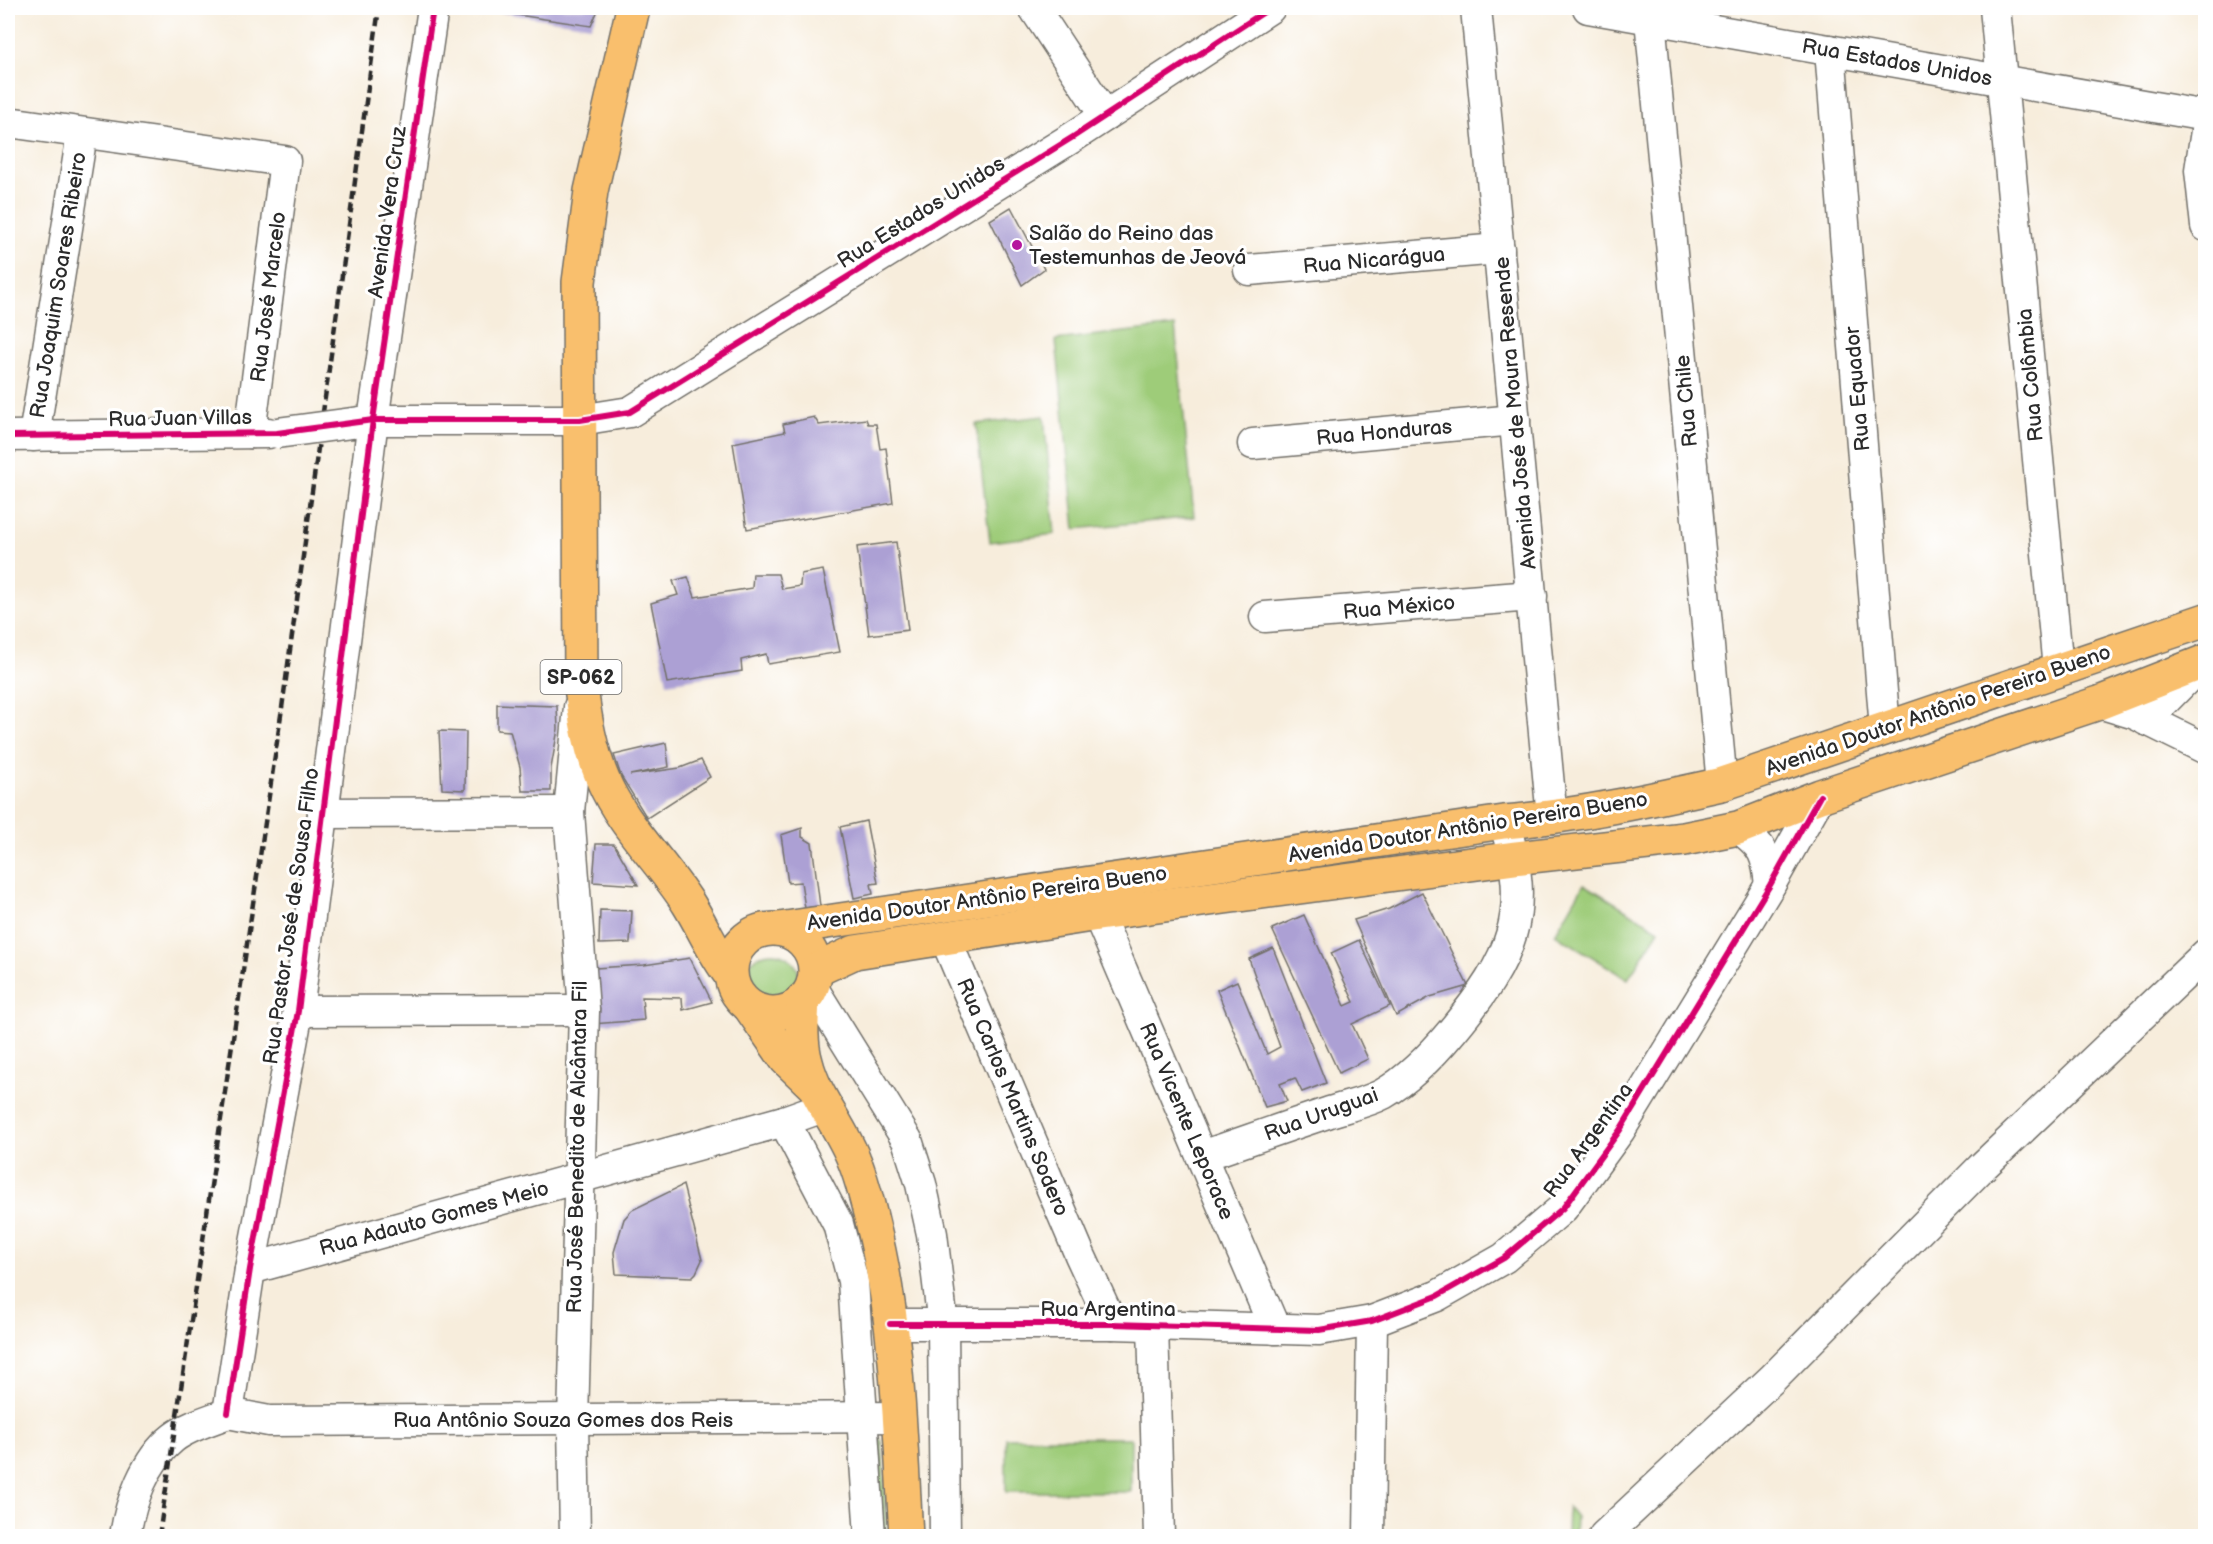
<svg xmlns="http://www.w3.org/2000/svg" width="2213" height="1544" viewBox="0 0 2213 1544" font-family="'Balsamiq Sans',sans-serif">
<rect width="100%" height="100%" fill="#fff"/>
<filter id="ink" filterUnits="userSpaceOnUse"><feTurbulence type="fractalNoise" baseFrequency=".0167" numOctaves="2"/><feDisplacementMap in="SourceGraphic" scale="12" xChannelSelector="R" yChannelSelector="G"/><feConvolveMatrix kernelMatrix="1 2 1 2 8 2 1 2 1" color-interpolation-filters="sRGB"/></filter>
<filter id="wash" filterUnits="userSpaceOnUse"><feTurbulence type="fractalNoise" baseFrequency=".008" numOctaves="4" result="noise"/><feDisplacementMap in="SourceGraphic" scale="24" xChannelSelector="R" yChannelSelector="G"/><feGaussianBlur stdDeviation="1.35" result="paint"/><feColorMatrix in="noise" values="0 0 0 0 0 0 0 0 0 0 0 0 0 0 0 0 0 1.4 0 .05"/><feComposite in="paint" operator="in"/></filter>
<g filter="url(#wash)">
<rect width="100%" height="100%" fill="#f7eddc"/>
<g fill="#9ecc79" stroke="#647c52" stroke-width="1.5">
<path d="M 1175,326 L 1194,517 L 1075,529 L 1056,340 Z"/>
<path d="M 1044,416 L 1055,534 L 990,542 L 976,424 Z"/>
<path d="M 1584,884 L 1659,930 L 1628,979 L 1555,934 Z"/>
<circle cx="772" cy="981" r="28"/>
<path d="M 875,1432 L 882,1442 L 887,1536 L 877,1536 Z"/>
<rect x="1006" y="1438" width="125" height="54"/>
<path d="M 1568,1507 L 1576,1517 L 1575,1536 L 1567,1536 Z"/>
</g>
<g id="blocks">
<g fill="#aca0d4">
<path d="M 470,8 L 599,8 L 591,26 Z"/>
<path d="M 1011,207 L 1044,269 L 1022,285 L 990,220 Z"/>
<path d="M 814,417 L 819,425 L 866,419 L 868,424 L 876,424 L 880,449 L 886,448 L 893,503 L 747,529 L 733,443 L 785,432 L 783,424 Z"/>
<path d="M 896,542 L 908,630 L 869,635 L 857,547 Z"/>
<path d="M 823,570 L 840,652 L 768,664 L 766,654 L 741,660 L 742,671 L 667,683 L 651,603 L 678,595 L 673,581 L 688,577 L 695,597 L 752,588 L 753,574 L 778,574 L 782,589 L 800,586 L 801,574 Z"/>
<path d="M 497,704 L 557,706 L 558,729 L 551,768 L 551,791 L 522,791 L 520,767 L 510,731 L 497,730 Z"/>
<path d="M 439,731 L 466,732 L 465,790 L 442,789 Z"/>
<path d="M 666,743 L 669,767 L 630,775 L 680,768 L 701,760 L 710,777 L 647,818 L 621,776 L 614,755 Z"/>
<path d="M 866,821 L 878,883 L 871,884 L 873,894 L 854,898 L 840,827 Z"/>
<path d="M 802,828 L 802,837 L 812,843 L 820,906 L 805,908 L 801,882 L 788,883 L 781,835 Z"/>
<path d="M 596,844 L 614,844 L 638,885 L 593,882 Z"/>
<path d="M 1422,892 L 1468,986 L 1430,997 L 1396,1016 L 1354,920 L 1389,909 Z"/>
<path d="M 600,910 L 632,911 L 630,943 L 599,944 Z"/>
<path d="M 1304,915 L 1345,1006 L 1354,1002 L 1331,953 L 1359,940 L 1390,1006 L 1352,1024 L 1368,1059 L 1339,1073 L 1272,929 Z"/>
<path d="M 1273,948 L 1326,1083 L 1302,1092 L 1295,1078 L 1280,1084 L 1287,1101 L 1265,1107 L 1217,990 L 1237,981 L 1267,1054 L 1280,1047 L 1249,959 Z"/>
<path d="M 690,958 L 712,1002 L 683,1010 L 682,998 L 642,997 L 644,1020 L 592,1024 L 595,968 L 644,965 Z"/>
<path d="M 683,1185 L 702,1260 L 696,1273 L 692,1277 L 616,1274 L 614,1252 L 624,1219 L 632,1210 Z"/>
</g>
</g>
</g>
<g filter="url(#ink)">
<use href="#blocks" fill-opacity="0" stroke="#726f69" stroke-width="1.5"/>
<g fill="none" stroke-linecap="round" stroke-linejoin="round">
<defs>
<g id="minor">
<path d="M 1034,8 L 1105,116"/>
<path d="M 1476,8 L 1552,818"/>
<path d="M 1588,8 L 2206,116"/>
<path d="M 1995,8 L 2058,669"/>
<path d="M 1650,19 L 1722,784"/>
<path d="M 1830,50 L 1885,729"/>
<path d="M 8,122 L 285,161 L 250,433"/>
<path d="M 2206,131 L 2200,170 L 2206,226"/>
<path d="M 1249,270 L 1499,249"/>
<path d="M 353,423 L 373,420 L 580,420 L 630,412 L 1073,137 L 1270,8"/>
<path d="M 8,436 L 268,433"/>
<path d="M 34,436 L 82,134"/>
<path d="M 1253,444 L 1515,420"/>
<path d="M 1265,617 L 1532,596"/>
<path d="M 2099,703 L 2135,714 L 2206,749"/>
<path d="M 2146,720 L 2201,664"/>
<path d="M 323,813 L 569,812"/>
<path d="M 1738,828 C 1764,846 1767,855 1770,885"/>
<path d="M 1098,914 L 1275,1329"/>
<path d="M 946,940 L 1080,1255 L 1112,1324"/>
<path d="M 812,987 L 907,1140 L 921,1184 L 932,1234 L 943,1325 L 945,1536"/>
<path d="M 298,1011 L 584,1010"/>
<path d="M 784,1121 L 838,1224 L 853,1281 L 870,1536"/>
<path d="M 1202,1156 C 1243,1142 1285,1127 1327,1113 C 1344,1107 1366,1103 1383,1094 C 1409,1079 1434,1053 1453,1030 C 1512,959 1533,913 1504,822"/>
<path d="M 250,1269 L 784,1121 L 826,1106"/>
<path d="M 890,1324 L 1112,1324 L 1319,1330 L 1372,1321 L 1437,1296 L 1504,1258 L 1563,1208 L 1620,1130 L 1770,885 L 1820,796"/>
<path d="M 1153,1325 L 1159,1536"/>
<path d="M 228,1413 L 250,1269 L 298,1011 L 373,420 L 433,8"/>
<path d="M 228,1413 L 269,1421 L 900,1417"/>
<path d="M 125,1536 C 130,1503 145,1460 173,1438 C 188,1426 211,1420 228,1413"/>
<path d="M 575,1536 L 573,1421 L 584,1010 L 569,812 L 579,707"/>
<path d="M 1369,1536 L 1372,1321"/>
<path d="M 1604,1536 L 1772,1379 L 1981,1168 L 2206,954"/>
</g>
<g id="major">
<path d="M 633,8 L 591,191 L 579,282 L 581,687 C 585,719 590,749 603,780 C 622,825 662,862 688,903 C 703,927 713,952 730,974"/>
<path d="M 779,929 L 1504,822 C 1577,816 1650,800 1722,784 L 2206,620"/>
<circle cx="773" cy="971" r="42"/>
<path d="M 816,970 L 855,952 L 1098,914 L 1515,858 L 1684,839 L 1738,828 L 1820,796 L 2099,703 L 2206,661"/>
<path d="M 803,999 C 802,1020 800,1042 806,1062 C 815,1098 841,1126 854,1160 C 862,1179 867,1201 872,1221 C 898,1323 900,1432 906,1536"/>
<path d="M 750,1007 L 786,1059 L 813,1085"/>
</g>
</defs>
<use href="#minor" stroke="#726f69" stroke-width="33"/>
<use href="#major" stroke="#726f69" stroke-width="36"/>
<use href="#minor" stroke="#fff" stroke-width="30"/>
<use href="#major" stroke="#f9bf6d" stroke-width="33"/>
<path stroke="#2b2b2b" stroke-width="4.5" stroke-dasharray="9 4.5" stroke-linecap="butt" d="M 159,1536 L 281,715 L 379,8"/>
<defs>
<path id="minor-bridge" d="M 277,433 L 352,423"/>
</defs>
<use href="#minor-bridge" stroke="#726f69" stroke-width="33" stroke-linecap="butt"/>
<use href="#minor-bridge" stroke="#fff" stroke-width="30"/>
<defs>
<g id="cycleway">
<path d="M 8,436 L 277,433 L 373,420 L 580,420 L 630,412 L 1073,137 L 1270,8"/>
<path d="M 890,1324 L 1112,1324 L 1319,1330 L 1372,1321 L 1437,1296 L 1504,1258 L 1563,1208 L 1620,1130 L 1770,885 L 1820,796"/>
<path d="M 228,1413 L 250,1269 L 298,1011 L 373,420 L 433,8"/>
</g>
</defs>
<use href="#cycleway" stroke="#fff" stroke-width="10"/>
<use href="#cycleway" stroke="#d6006c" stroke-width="6"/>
</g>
</g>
<circle fill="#b5179e" stroke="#fff" stroke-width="2" cx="1017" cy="245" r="6"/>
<g text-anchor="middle" stroke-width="6" stroke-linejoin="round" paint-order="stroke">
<rect fill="#fff" stroke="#6b6b6b" stroke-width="1.5" x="540.5" y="660" width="81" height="34" rx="4.5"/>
<g font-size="20" font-weight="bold" fill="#2b2b2b">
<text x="581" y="684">SP-062</text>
</g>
<g font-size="21" fill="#2b2b2b" stroke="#fff">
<text transform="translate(1897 62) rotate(10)" y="7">Rua Estados Unidos</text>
<text transform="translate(387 212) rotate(-82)" y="7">Avenida Vera Cruz</text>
<text transform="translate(921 212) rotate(-32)" y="7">Rua Estados Unidos</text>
<text transform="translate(1374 260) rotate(-5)" y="7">Rua Nicarágua</text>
<text transform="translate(58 285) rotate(-81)" y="7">Rua Joaquim Soares Ribeiro</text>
<text transform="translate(268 297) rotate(-83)" y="7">Rua José Marcelo</text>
<text transform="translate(2030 375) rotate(-95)" y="7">Rua Colômbia</text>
<text transform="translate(1857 389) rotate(-95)" y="7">Rua Equador</text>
<text transform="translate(1686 401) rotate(-95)" y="7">Rua Chile</text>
<text transform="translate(1515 413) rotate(-95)" y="7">Avenida José de Moura Resende</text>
<text transform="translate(180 418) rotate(-1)" y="7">Rua Juan Villas</text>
<text transform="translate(1384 432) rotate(-5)" y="7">Rua Honduras</text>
<text transform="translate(1399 607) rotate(-5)" y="7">Rua México</text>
<text transform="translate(1938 710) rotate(-19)" y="7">Avenida Doutor Antônio Pereira Bueno</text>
<text transform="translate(1468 827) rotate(-9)" y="7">Avenida Doutor Antônio Pereira Bueno</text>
<text transform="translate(987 898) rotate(-8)" y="7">Avenida Doutor Antônio Pereira Bueno</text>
<text transform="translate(291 916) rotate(-82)" y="7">Rua Pastor José de Sousa Filho</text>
<text transform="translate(1013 1097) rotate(67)" y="7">Rua Carlos Martins Sodero</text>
<text transform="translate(1321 1114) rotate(-20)" y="7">Rua Uruguai</text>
<text transform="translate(1187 1121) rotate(67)" y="7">Rua Vicente Leporace</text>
<text transform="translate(1588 1140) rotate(-54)" y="7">Rua Argentina</text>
<text transform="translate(577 1147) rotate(-89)" y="7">Rua José Benedito de Alcântara Fil</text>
<text transform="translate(434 1218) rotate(-15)" y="7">Rua Adauto Gomes Meio</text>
<text x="1108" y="1316">Rua Argentina</text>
<text x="563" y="1427">Rua Antônio Souza Gomes dos Reis</text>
</g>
<g font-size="21" fill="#2b2b2b" stroke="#fff" text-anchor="start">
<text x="1029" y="240">Salão do Reino das<tspan x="1029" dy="24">Testemunhas de Jeová</tspan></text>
</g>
</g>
<rect width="2213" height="1544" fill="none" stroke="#fff" stroke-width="30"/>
</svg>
